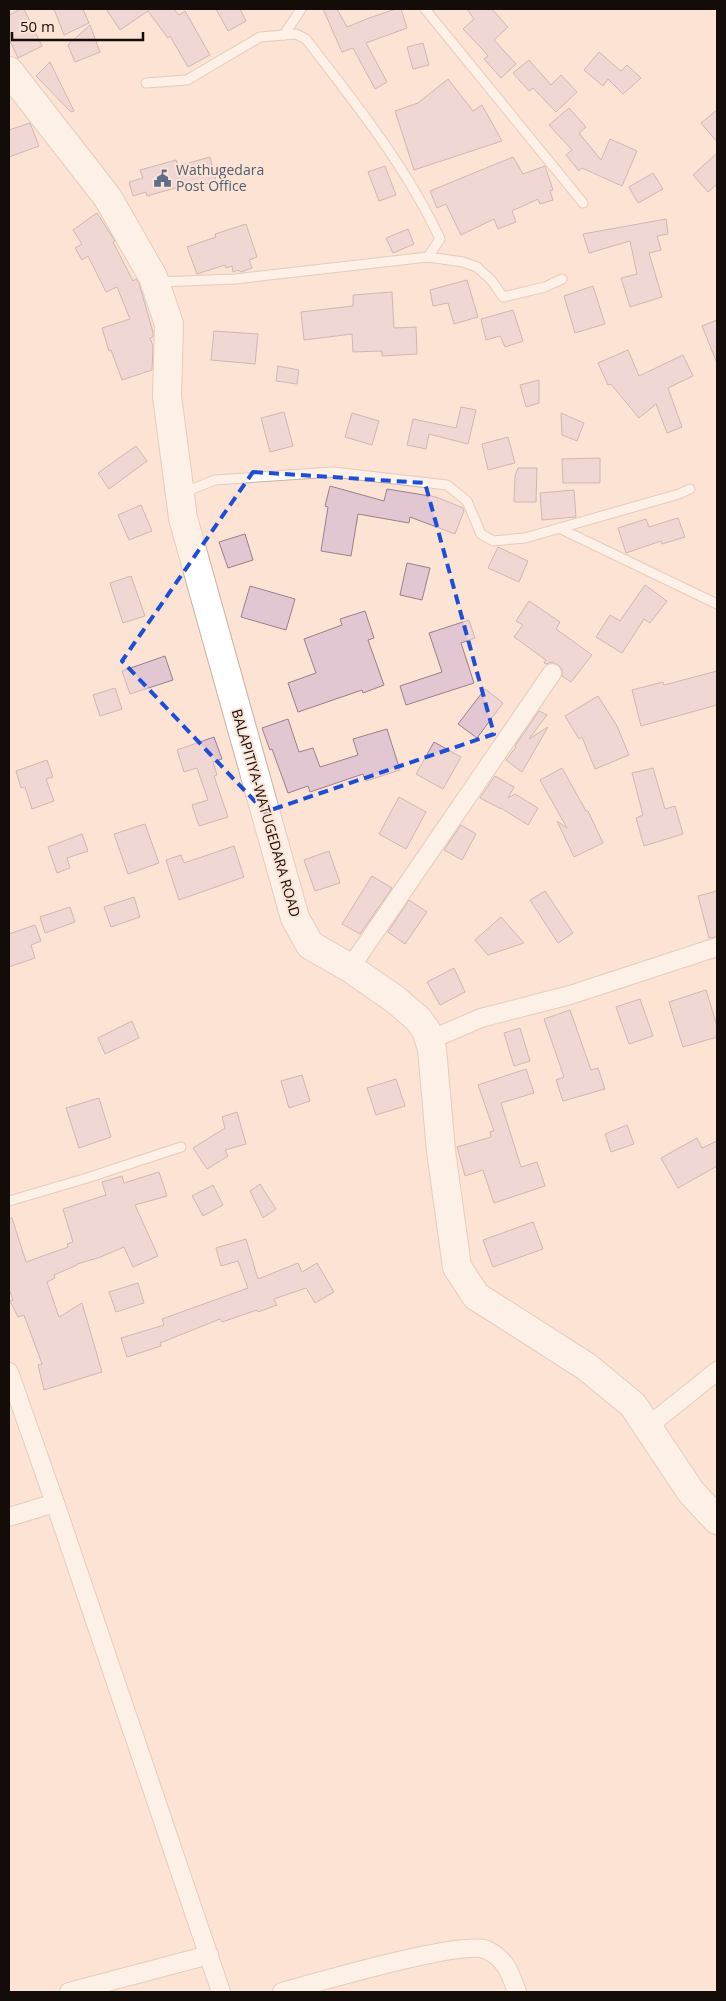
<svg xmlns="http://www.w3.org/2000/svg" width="726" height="2001" viewBox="0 0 726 2001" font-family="'Open Sans',sans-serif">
<rect width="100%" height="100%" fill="#fce3d4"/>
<g fill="#e2c7d3" stroke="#99808b">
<path d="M 21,9 L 24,9 L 42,46 L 18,58 L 9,39 L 9,15 Z"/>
<path d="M 54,9 L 83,9 L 89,23 L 64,35 Z"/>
<path d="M 106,9 L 174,9 L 179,15 L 185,11 L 210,55 L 188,67 L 170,36 L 168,38 L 148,11 L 120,30 Z"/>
<path d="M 216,9 L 240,9 L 246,21 L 228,31 Z"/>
<path d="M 323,9 L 337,9 L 347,27 L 369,18 L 396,9 L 401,9 L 407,28 L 366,43 L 387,82 L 375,89 L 353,48 L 342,52 Z"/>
<path d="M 467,9 L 492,9 L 508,27 L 494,40 L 516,64 L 501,78 L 484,59 L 488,56 L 484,51 L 463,29 L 474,19 Z"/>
<path d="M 90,25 L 100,52 L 75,62 L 68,45 Z"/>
<path d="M 423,43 L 429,65 L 413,69 L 407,47 Z"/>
<path d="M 599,52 L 621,71 L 627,65 L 641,78 L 623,94 L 608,79 L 603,86 L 584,70 Z"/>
<path d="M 529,60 L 551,85 L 561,75 L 577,92 L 556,112 L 533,88 L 529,91 L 513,73 Z"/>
<path d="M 50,62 L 74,111 L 71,112 L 36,76 Z"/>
<path d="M 448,79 L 473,111 L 482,105 L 502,141 L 414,170 L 395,111 L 418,103 Z"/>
<path d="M 569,108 L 586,127 L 579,133 L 601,160 L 610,139 L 637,151 L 622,186 L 582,168 L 579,171 L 566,155 L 572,150 L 549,125 Z"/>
<path d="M 717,110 L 717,142 L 701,123 Z"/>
<path d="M 30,123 L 39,146 L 9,157 L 9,130 Z"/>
<path d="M 717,153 L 717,184 L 708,192 L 693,175 Z"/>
<path d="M 210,157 L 216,181 L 190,188 L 189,184 L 147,196 L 146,192 L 133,196 L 129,182 L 143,178 L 140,170 L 176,160 L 178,166 Z"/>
<path d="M 513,157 L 523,174 L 545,166 L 553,190 L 550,191 L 553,200 L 540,204 L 538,199 L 512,211 L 516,222 L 498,229 L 494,219 L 461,235 L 446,204 L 437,208 L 430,191 Z"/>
<path d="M 385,166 L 396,195 L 379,201 L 368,172 Z"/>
<path d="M 653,173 L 663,189 L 638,203 L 629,187 Z"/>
<path d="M 97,213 L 115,241 L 113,242 L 133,281 L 136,279 L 139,283 L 153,332 L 153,337 L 150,338 L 153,346 L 152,370 L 122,380 L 111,350 L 109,351 L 102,328 L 130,319 L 117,287 L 106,292 L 88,256 L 82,260 L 75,248 L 82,244 L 73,230 Z"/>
<path d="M 666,219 L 668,234 L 657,236 L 661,250 L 649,253 L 662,297 L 630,307 L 621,278 L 637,274 L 630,241 L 589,253 L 583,234 Z"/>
<path d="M 246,224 L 257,257 L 249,260 L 252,268 L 241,272 L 238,270 L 233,272 L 232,266 L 226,268 L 225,265 L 197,274 L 187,247 L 216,237 L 215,234 Z"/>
<path d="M 408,229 L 414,244 L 393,253 L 386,238 Z"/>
<path d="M 467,280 L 478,317 L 454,324 L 448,303 L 433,306 L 430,290 Z"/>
<path d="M 593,286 L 605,324 L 575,333 L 564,296 Z"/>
<path d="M 392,292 L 394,328 L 416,327 L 417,354 L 382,356 L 382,351 L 353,352 L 352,334 L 304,340 L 301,312 L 353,306 L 353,295 Z"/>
<path d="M 513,310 L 523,341 L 505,347 L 500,336 L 486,340 L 481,319 Z"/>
<path d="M 717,320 L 717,363 L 702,326 Z"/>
<path d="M 214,331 L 258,334 L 255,364 L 211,360 Z"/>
<path d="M 628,350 L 639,376 L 683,355 L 693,376 L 668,388 L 682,427 L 667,433 L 656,404 L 639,418 L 611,384 L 608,385 L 598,363 Z"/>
<path d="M 278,366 L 299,370 L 297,384 L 276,381 Z"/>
<path d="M 539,380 L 539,403 L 526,407 L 520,385 Z"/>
<path d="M 461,407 L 476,410 L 468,444 L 429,434 L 426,449 L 407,445 L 413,419 L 456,428 Z"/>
<path d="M 284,412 L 293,446 L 270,452 L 261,418 Z"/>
<path d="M 352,413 L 379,421 L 372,445 L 345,437 Z"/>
<path d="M 561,413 L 584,423 L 577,441 L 562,435 Z"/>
<path d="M 508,437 L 515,463 L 488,470 L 482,444 Z"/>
<path d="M 136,446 L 147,461 L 109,489 L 98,473 Z"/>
<path d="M 600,458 L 600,483 L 563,483 L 562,459 Z"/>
<path d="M 518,468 L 537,468 L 536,502 L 514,502 L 515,476 Z"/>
<path d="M 330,486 L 384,501 L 387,489 L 436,497 L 463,508 L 464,511 L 455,534 L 410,517 L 409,523 L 358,514 L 351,556 L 321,551 L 328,507 L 325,506 Z"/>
<path d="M 574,490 L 576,517 L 542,520 L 540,493 Z"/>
<path d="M 141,505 L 152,531 L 129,540 L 118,515 Z"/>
<path d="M 678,518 L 685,537 L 662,544 L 661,541 L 626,553 L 618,528 L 646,519 L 649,527 Z"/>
<path d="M 245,534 L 253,560 L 228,568 L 219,542 Z"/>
<path d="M 498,547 L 528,561 L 519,582 L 488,568 Z"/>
<path d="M 407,563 L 430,568 L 422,600 L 400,595 Z"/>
<path d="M 131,576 L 145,616 L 123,623 L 110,583 Z"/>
<path d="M 645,585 L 667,601 L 650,623 L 644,619 L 622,653 L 596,637 L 610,615 L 620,621 Z"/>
<path d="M 250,586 L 295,599 L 286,630 L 241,617 Z"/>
<path d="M 529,601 L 560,622 L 556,629 L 592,655 L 571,682 L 562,676 L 562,669 L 558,665 L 552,662 L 546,664 L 544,663 L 546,660 L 514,637 L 523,625 L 516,621 Z"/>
<path d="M 365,611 L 374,638 L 368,640 L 384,685 L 363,693 L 362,690 L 298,712 L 288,683 L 316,673 L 304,639 L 342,625 L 340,619 Z"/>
<path d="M 469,620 L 475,638 L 461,643 L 474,683 L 406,705 L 400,686 L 442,672 L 429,633 Z"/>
<path d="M 165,656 L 173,680 L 130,694 L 122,671 Z"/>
<path d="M 717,671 L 717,705 L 641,726 L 632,690 L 663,682 L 664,685 Z"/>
<path d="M 115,688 L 122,709 L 100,716 L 93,695 Z"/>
<path d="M 485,689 L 503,703 L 477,738 L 458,724 Z"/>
<path d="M 598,696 L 617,726 L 629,755 L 595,769 L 582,737 L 579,739 L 565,716 Z"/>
<path d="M 539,711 L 547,715 L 529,739 L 548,727 L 522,772 L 506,760 L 516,747 L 515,746 Z"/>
<path d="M 288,719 L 299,752 L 313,748 L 320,767 L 358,755 L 353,739 L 387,729 L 400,770 L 366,781 L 363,774 L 310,792 L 308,786 L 288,793 L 272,749 L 270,750 L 262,728 Z"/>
<path d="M 214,737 L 222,759 L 213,762 L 217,775 L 214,776 L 228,817 L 199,826 L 192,805 L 208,800 L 197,768 L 184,772 L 177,750 Z"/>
<path d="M 434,742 L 461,757 L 443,789 L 416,774 Z"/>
<path d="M 47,760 L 53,777 L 46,779 L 54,801 L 32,809 L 25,787 L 21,788 L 16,771 Z"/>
<path d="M 562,768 L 586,811 L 588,811 L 603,843 L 574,857 L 557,821 L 567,828 L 540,780 Z"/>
<path d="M 653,768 L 665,809 L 675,806 L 683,834 L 644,846 L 636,818 L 643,815 L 632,773 Z"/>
<path d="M 495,776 L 514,787 L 508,798 L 515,794 L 538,808 L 528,825 L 501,808 L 501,809 L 480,798 Z"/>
<path d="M 399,797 L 426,812 L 406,849 L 379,834 Z"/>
<path d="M 145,824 L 159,863 L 128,874 L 114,834 Z"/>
<path d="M 461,825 L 476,834 L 462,860 L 444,850 Z"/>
<path d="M 82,834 L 88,851 L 67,858 L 70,868 L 57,873 L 48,847 Z"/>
<path d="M 234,846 L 244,877 L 179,900 L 166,860 L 181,855 L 184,863 Z"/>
<path d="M 329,851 L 340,883 L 315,891 L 304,860 Z"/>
<path d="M 372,876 L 392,888 L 360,934 L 342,924 Z"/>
<path d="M 545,891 L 573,933 L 558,943 L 530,900 Z"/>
<path d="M 717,891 L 717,937 L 709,938 L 698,896 Z"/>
<path d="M 134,897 L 140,917 L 111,927 L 104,907 Z"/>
<path d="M 409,900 L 427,912 L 405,944 L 388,932 Z"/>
<path d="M 70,907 L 75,922 L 45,933 L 40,917 Z"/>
<path d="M 501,917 L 524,943 L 488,955 L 475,940 Z"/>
<path d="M 35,925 L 41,941 L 31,945 L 35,958 L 9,967 L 9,934 Z"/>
<path d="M 454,968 L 465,992 L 440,1005 L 427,982 Z"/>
<path d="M 706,990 L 717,1026 L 717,1037 L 683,1047 L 669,1002 Z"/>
<path d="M 640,999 L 653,1036 L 629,1044 L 616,1007 Z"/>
<path d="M 570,1010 L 591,1070 L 598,1068 L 605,1089 L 563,1101 L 556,1080 L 564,1077 L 544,1019 Z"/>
<path d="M 132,1021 L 139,1038 L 105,1054 L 98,1038 Z"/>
<path d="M 520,1028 L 530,1061 L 514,1066 L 504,1033 Z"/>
<path d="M 526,1069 L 534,1093 L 501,1103 L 521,1167 L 537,1162 L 545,1186 L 494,1203 L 483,1170 L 465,1176 L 457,1147 L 491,1137 L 490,1132 L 494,1131 L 478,1085 Z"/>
<path d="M 302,1075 L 310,1101 L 289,1108 L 281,1081 Z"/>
<path d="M 396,1079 L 405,1106 L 376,1115 L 367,1088 Z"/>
<path d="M 99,1098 L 111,1137 L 79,1148 L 66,1108 Z"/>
<path d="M 237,1112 L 246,1144 L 225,1150 L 228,1156 L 207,1169 L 193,1148 L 225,1128 L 222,1117 Z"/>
<path d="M 627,1125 L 634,1144 L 611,1152 L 605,1134 Z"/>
<path d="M 697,1138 L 702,1148 L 717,1141 L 717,1166 L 678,1188 L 661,1158 Z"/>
<path d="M 159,1172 L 167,1196 L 135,1205 L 158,1256 L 133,1267 L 124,1247 L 98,1258 L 77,1264 L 77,1265 L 54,1275 L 55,1278 L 47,1282 L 59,1317 L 82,1303 L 102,1372 L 44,1390 L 38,1365 L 42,1364 L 24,1315 L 18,1317 L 10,1301 L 13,1300 L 9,1289 L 9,1218 L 12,1218 L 26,1262 L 68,1247 L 67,1244 L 73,1242 L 63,1209 L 106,1195 L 102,1182 L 122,1176 L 124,1183 Z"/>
<path d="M 260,1184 L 276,1209 L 263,1218 L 250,1191 Z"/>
<path d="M 213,1185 L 223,1205 L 203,1216 L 192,1196 Z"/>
<path d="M 533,1222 L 543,1249 L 493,1267 L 483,1240 Z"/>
<path d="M 246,1239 L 258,1279 L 298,1263 L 302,1272 L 317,1263 L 334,1292 L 315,1303 L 306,1288 L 274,1299 L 277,1305 L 258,1312 L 257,1310 L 222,1322 L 220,1319 L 160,1343 L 161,1346 L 127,1357 L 121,1338 L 164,1325 L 162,1319 L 248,1288 L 238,1261 L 221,1266 L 216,1248 Z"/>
<path d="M 138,1283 L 144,1303 L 116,1312 L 109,1292 Z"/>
</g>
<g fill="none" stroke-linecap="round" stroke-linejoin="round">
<defs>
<g id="service">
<path d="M 425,9 L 583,203"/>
<path d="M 284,35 L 301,9"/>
<path d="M 146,83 L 187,80 L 260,37 L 296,34 L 306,39 C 355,103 406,166 440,239 L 428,257"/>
<path d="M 158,282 L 235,279 L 428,257 L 463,262 L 477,267 L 492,281 L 503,297 L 545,287 L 562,279"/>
<path d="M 182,493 L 215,480 L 333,472 L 447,485 L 467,501 L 481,534 L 493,541 L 525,538 L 679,494 L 690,489"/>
<path d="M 559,528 L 717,604"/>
<path d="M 9,1201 L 87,1178 L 181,1147"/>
</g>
<g id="minor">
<path d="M 350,968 L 552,673"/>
<path d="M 430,1040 L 481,1018 L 570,995 L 717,947"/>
<path d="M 9,1372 L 55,1503 L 221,1992"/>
<path d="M 647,1427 L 717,1371"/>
<path d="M 9,1517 L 55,1503"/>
<path d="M 69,1992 L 209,1955"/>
<path d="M 282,1992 C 314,1983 465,1939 487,1950 C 507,1960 510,1973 517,1992"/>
</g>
<path id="primary" d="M 9,71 L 108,198 L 153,277 L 169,324 L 167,396 L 183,518 L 295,918 L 310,945 L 350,968 L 396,1000 L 418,1019 L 426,1030 L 432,1049 L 441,1151 L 457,1267 L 476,1296 L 587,1367 L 633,1405 L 691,1492 L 717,1520"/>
</defs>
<use href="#service" stroke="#c9b1a3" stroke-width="11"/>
<use href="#minor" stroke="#c9b1a3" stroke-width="20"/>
<use href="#primary" stroke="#c9b1a3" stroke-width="30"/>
<use href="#service" stroke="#fff" stroke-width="9"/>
<use href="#minor" stroke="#fff" stroke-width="18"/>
<use href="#primary" stroke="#fff" stroke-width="28"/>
</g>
<path d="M0 0H726V2001H0ZM 253,472 L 425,483 L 494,734 L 265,812 L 122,661 Z" fill="#fce3d4" fill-opacity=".55" fill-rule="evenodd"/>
<path fill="none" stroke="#1d4ed8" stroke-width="4" stroke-dasharray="10 6" stroke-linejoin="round" d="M 253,472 L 425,483 L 494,734 L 265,812 L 122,661 Z"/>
<defs>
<symbol id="civic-bare" viewBox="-9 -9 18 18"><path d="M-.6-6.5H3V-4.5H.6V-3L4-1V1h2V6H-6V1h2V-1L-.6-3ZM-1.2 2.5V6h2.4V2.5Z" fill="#5c6f8a" stroke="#fce3d4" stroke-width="2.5" paint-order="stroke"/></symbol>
</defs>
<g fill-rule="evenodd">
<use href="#civic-bare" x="150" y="166" width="25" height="25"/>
</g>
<g text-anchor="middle" stroke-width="4" stroke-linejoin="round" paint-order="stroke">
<g font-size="14" fill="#4e5e75" stroke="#fce3d4" text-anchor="start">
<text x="176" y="175">Wathugedara<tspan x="176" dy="16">Post Office</tspan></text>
</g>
<g font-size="14" fill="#140c08" stroke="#fce3d4">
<text transform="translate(266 813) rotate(74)" y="5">BALAPITIYA-WATUGEDARA ROAD</text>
</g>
</g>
<rect width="726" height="2001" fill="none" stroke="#140c08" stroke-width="20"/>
<path d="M12 32v8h131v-8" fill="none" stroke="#140c08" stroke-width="2.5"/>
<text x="20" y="32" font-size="15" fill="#140c08" stroke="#fce3d4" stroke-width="4" paint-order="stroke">50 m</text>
</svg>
